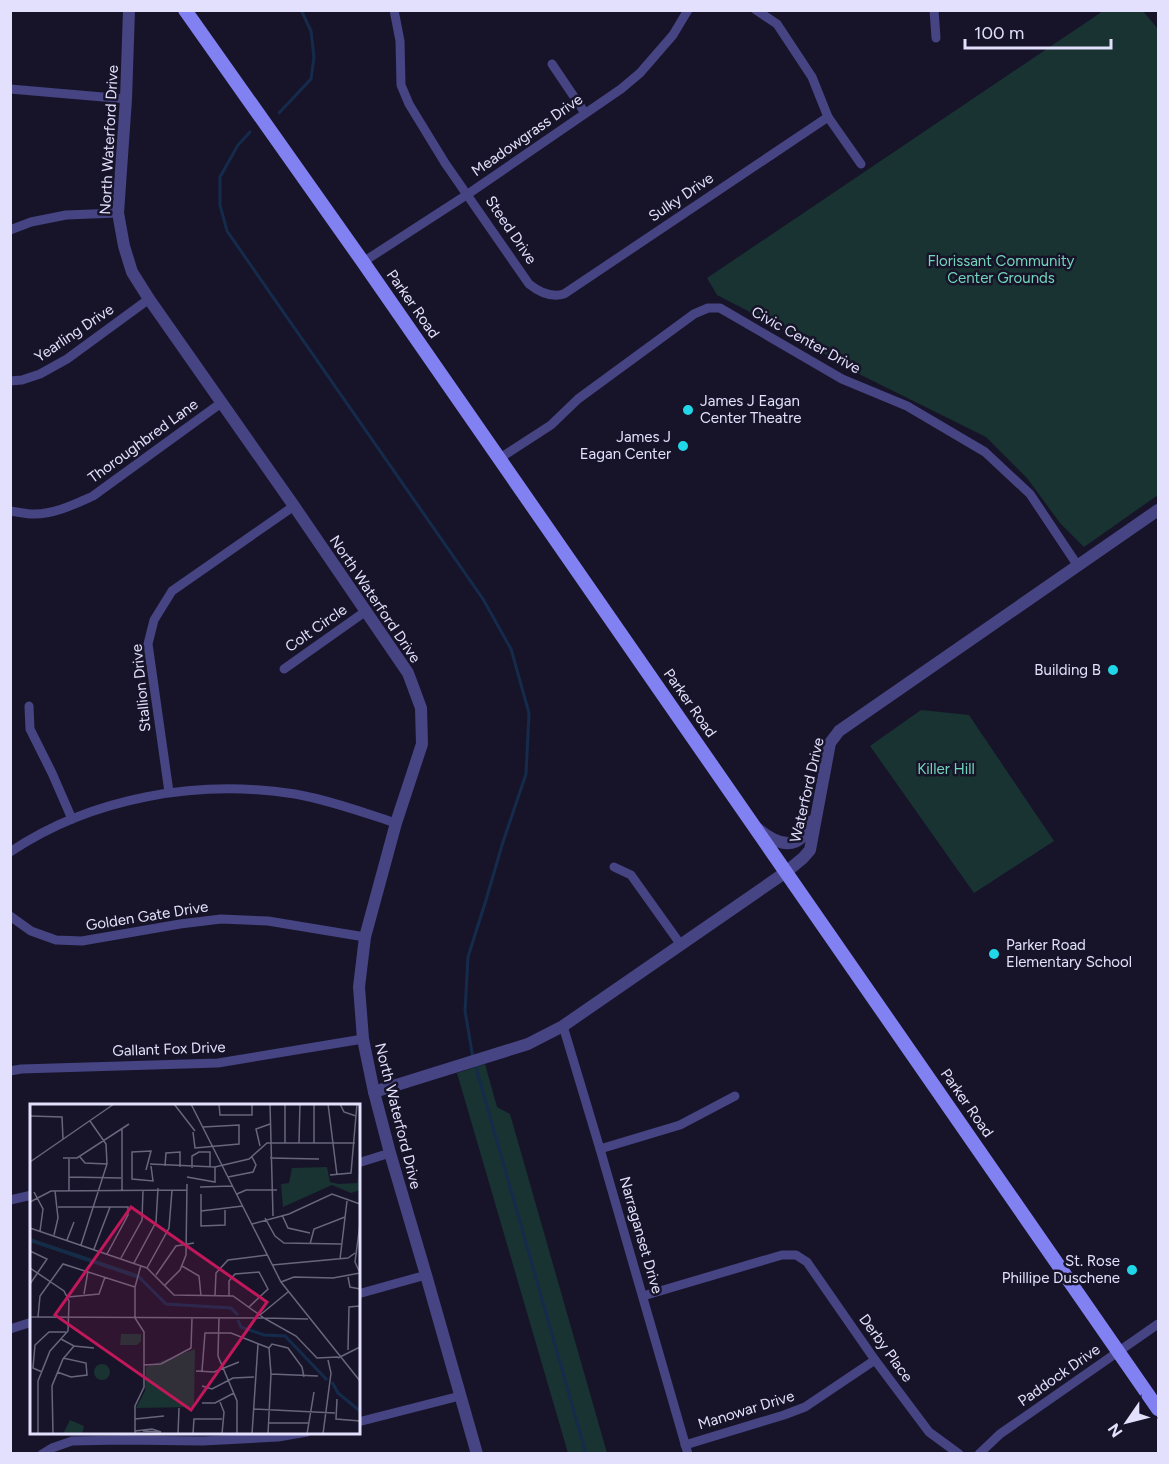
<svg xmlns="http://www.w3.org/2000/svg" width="1169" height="1464" viewBox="0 0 1169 1464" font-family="Figtree,sans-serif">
<rect width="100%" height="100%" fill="#171429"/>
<g fill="#183331">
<path d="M 1103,11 L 1143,11 L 1158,29 L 1158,495 L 1084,547 L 1060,523 L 1027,478 L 986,437 L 859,374 L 777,326 L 717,295 L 707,278 Z"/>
<path d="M 921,710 L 969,715 L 1054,841 L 974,893 L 870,746 Z"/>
<path d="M 485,1064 L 497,1107 L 510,1114 L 607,1453 L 568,1453 L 457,1073 Z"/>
</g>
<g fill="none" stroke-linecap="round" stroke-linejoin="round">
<g stroke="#152b4c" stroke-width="3">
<path d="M 279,113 L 311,79 L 314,57 L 311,31 L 301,10"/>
<path d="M 250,132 L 238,145 L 220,177 L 220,205 L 227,231 L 483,599 L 511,649 L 529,713 L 526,774 L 503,842 L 486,900 L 468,957 L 465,1011 L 473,1058"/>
<path d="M 475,1064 L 586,1454"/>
</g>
<g stroke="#464483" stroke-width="9">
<path d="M 394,10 L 400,41 L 401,85 L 409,104 L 445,163 L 529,284 C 539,292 551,298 564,294 L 828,117"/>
<path d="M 756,10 L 777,24 L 812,77 L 828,117 L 861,164"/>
<path d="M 934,10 L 936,38"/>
<path d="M 552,64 L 585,113"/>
<path d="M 10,89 L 126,99"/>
<path d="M 10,230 L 31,222 L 66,215 L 118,213"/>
<path d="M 363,262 L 468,194 L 621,89 L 640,73 L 673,35 L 688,10"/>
<path d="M 10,381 L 22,380 L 40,374 L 67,359 L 149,299"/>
<path d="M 500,458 L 551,425 L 578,399 L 694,314 L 708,308 L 720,308 L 842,379 L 907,406 L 985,452 L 1030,494 L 1078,566"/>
<path d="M 10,511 C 18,512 26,514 34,514 C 55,514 75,504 93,496 L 221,403"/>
<path d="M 284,669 L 366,611"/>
<path d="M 29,706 L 30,729 L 52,773 L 72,819"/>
<path d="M 169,792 L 148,644 L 154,620 L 172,591 L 294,506"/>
<path d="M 10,852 C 92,797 198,779 295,794 C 329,800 362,812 396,823"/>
<path d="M 614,867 L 631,875 L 681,945"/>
<path d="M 10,916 L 31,931 L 56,940 L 82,941 L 180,924 L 221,919 L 268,921 L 365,937"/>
<path d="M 563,1026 L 600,1149 L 688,1454"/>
<path d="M 10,1071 L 21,1069 L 218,1063 L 363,1039"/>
<path d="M 600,1149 L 680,1125 L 735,1096"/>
<path d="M 358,1163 L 390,1153"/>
<path d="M 10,1200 L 32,1195"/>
<path d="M 358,1294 L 426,1275"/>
<path d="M 643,1296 L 782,1255 L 796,1255 L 807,1262 L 875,1360 L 929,1432 L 959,1454"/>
<path d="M 10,1329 L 32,1322"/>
<path d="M 358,1422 L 460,1396"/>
<path d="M 685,1445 L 784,1415 L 805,1407 L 875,1360"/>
<path d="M 42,1454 L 52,1448 L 72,1441 L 122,1440 L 203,1441 L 278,1437 L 307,1432"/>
<path d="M 979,1454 L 1000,1434 L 1158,1324"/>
</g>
<g stroke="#464483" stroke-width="12">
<path d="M 129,10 L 126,99 L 118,213 L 124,246 L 132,272 L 149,299 L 294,506 L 408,673 L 421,708 L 422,744 L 396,823 L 365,937 L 359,987 L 363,1039 L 374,1092 L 390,1153 L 426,1275 L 477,1454"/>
<path d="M 758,829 C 769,838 788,851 802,837 C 806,833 809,826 812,821"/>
<path d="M 374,1092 L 528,1044 L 563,1026 L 786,872 L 803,858 L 810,850 L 830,743 L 839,731 L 1158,510"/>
</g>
<path stroke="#8281f1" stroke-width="14" d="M 185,10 L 363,262 L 1158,1409"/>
</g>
<g fill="#21d6e6" stroke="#171429" stroke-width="2">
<circle cx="688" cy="410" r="6"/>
<circle cx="683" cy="446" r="6"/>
<circle cx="1113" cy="670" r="6"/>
<circle cx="994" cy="954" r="6"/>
<circle cx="1132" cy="1270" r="6"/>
</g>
<g text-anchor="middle" stroke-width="5" stroke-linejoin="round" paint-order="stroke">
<g font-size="15" fill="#e2e0fc" stroke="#171429">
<text transform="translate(527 135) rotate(-35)" y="5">Meadowgrass Drive</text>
<text transform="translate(109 140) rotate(-87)" y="5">North Waterford Drive</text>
<text transform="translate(681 197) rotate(-34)" y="5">Sulky Drive</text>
<text transform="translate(511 230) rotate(56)" y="5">Steed Drive</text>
<text transform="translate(413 304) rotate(55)" y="5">Parker Road</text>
<text transform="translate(74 333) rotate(-34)" y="5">Yearling Drive</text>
<text transform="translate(806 340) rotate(29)" y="5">Civic Center Drive</text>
<text transform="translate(143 441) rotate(-36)" y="5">Thoroughbred Lane</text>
<text transform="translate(375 599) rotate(56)" y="5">North Waterford Drive</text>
<text transform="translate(316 628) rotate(-35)" y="5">Colt Circle</text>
<text transform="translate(141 688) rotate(-96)" y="5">Stallion Drive</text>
<text transform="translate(690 703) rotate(55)" y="5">Parker Road</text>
<text transform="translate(807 790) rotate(-77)" y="5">Waterford Drive</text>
<text transform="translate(147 916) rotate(-9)" y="5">Golden Gate Drive</text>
<text transform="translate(169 1049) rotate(-2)" y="5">Gallant Fox Drive</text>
<text transform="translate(967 1103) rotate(55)" y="5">Parker Road</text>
<text transform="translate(398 1116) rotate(76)" y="5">North Waterford Drive</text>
<text transform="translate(641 1235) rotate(74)" y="5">Narraganset Drive</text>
<text transform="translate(886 1348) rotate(54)" y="5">Derby Place</text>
<text transform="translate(1059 1375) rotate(-35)" y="5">Paddock Drive</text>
<text transform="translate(746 1410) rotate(-17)" y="5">Manowar Drive</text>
</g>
<g font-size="15" fill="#72d5bb" stroke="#171429">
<text x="1001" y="266">Florissant Community<tspan x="1001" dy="17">Center Grounds</tspan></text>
<text x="946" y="774">Killer Hill</text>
</g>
<g font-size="15" fill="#e2e0fc" stroke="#171429" text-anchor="end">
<text x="700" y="406" text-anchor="start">James J Eagan<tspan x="700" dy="17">Center Theatre</tspan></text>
<text x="671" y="442">James J<tspan x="671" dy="17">Eagan Center</tspan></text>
<text x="1101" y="675">Building B</text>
<text x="1006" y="950" text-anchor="start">Parker Road<tspan x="1006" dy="17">Elementary School</tspan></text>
<text x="1120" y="1266">St. Rose<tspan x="1120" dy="17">Phillipe Duschene</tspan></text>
</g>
</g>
<g transform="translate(30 1104)">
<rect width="330" height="330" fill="#171429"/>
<path d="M 297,63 L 300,78 L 309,80 L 327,79 L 330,63 L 330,86 L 321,89 L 302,81 L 253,103 L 251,80 L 259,79 L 262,64 ZM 0,134 L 107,170 L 106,174 L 0,138 ZM 91,230 L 111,230 L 111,237 L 107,241 L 90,241 ZM 165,245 L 164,303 L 106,304 L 115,287 L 116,263 ZM64 268a8 8 0 1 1 16 0a8 8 0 1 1-16 0ZM 40,316 L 54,322 L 52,330 L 33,330 Z" fill="#183331"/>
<path fill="none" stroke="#152b4c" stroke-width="3" d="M 0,136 L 109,173 L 136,200 L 201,204 L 208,211M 208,216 L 211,223 L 234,231 L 255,232 L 297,276M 302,278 L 308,289 L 330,307"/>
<path fill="none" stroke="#68667d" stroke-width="1.5" d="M 144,0 L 165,27M 161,0 L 251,178 L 330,277M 189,0 L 190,11 L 222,11 L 222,0M 240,0 L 243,112M 298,0 L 307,71M 310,0 L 314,8 L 326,12M 0,12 L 32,13 L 33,35M 163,28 L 165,44 L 209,40 L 209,21 L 173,23M 255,39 L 255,0M 269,39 L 270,0M 284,39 L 284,0M 230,42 L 226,25 L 240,20M 50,53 L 55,59 L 77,60M 33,54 L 47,54 L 99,20M 240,54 L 289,55M 0,58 L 84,0M 120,60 L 185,63 L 219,55 L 237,39 L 325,39M 135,62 L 136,49 L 150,48 L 150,63M 162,64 L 162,52 L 169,48 L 180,48 L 180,63M 116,66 L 121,47 L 102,48 L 102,75 L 123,77 L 121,62M 300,71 L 321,69 L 327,0M 39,73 L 91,74M 157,73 L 185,78 L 185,63M 198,73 L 223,68 L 226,61 L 222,53M 170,83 L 202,82M 39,87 L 39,55M 92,87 L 92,25M 4,88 L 13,105 L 10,127M 171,90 L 171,122 L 195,121 L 195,106M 207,90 L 216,86 L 247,86M 0,98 L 21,87 L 157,86M 28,103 L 98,103 L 98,111 L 77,150M 171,107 L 213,102M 252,111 L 258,124 L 280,129M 235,114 L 245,132 L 254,139 L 311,140M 222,120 L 259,110 L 302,90 L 330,100M 0,124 L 117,164 L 144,191 L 203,192 L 234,214 L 278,215M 24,131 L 28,114 L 25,87M 37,136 L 44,118M 280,140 L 284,125 L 315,113M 51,141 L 77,60 L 76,40 L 60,17M 64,145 L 80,103M 0,147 L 17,155 L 0,180M 91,154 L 112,116 L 113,86M 310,155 L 317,97M 104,159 L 126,118 L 128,84M 242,161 L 318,154 L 325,149M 152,162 L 169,172 L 171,192M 0,164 L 34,187 L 39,197 L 38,227 L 20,247 L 8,277 L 8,330M 117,164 L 139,124 L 142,86M 330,169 L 325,158 L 330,120M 126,171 L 146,142 L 164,139M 318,173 L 320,183 L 330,185M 251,178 L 264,173 L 303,174 L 330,169M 135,181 L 150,166 L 156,151 L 157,80M 54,190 L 58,167M 185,192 L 186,169 L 198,156 L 237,151M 199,192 L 199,177 L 205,170 L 229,168 L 238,185 L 219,203M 38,193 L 69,190 L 75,173M 230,211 L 258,188M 0,213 L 234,214 L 266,232 L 287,254 L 308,253M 8,213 L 10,192 L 33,160 L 105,183M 189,214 L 188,252 L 207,297 L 207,330M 31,235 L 44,242 L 64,244M 239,244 L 242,240 L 258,244 L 272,263 L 274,273M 239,244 L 241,270M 318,246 L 319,203 L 330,202M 308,254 L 330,243M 114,261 L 131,260 L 161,244 L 162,214M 166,267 L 184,268 L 209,258M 172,267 L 175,229 L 201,229 L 239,244M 12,268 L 3,264 L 5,241 L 19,228 L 36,228M 27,268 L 41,273 L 57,271 L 56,259 L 33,254M 241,270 L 288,272M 172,282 L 182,285 L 203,274 L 224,273M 307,295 L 306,315 L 330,317M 190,298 L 194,308 L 192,330M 172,299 L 185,299 L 204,289M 224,305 L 305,309M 105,315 L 134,312M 238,319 L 279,319M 105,327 L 122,325 L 131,328 L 113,327M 23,330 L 22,282 L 33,255 L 44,242M 105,330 L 105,302 L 114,283 L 114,228 L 105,214 L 105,183 L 111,161M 148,330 L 149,304M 163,330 L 164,315 L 192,315M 222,330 L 228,240M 238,330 L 241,270M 277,330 L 284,288M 293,330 L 301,269 L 298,256"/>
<path fill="#c2185b" fill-opacity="0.15" stroke="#c2185b" stroke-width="3" d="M 101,103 L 237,198 L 161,306 L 25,211 Z"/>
<rect width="330" height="330" fill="none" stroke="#e2e0fc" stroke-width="3"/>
</g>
<rect width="1169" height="1464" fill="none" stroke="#e2e0fc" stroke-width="24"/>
<g transform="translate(1127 1422) rotate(235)" stroke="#171429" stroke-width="4.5" paint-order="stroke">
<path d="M0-4.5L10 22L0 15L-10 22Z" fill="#e2e0fc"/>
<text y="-9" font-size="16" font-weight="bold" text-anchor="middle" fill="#e2e0fc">N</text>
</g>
<path d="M965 39v9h146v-9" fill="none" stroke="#e2e0fc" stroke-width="3"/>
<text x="974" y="39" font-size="18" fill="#e2e0fc" stroke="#171429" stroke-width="4.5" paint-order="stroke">100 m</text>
</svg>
